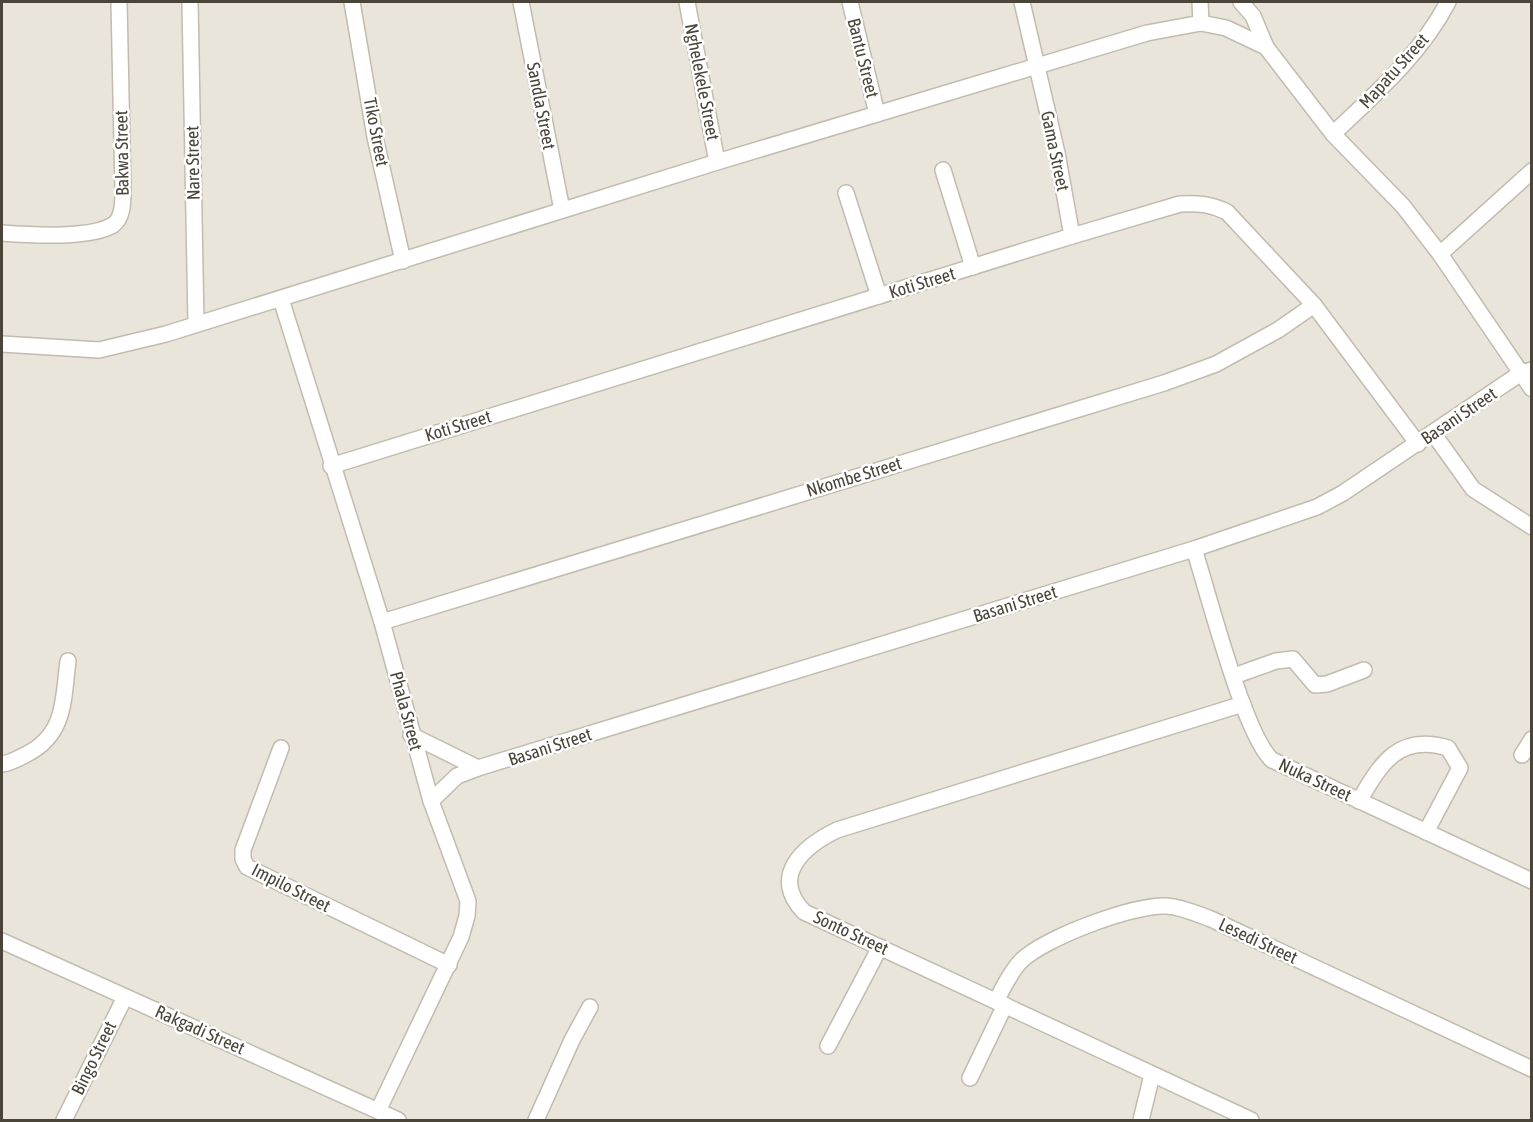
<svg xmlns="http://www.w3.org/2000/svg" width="1533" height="1122" viewBox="0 0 1533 1122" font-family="'Asap Condensed',sans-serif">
<rect width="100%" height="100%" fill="#f6f3ec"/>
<rect fill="#eae5da" x="2" y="2" width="1529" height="1118"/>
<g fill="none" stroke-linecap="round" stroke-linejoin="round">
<defs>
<g id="minor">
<path d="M 190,2 L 196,324"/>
<path d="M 352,2 L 375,137 L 403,261"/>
<path d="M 521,2 L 562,210"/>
<path d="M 687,2 L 717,162"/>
<path d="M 850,2 L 877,114"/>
<path d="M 1022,2 L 1057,153 L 1072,236"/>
<path d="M 1200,2 L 1201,23"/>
<path d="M 1241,2 L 1253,16 L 1266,47"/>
<path d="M 1333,134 C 1375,94 1421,54 1448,2"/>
<path d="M 943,170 L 973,267"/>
<path d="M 846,193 L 879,296"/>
<path d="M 2,233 C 28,235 90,239 113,225 C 123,218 123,202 123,190 L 119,2"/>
<path d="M 1440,254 L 1532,171"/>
<path d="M 281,299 L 382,622 L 431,801 L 468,901 L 467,916 L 461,937 L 378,1111"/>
<path d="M 2,344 L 99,350 L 166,334 L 717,162 L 1147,33 L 1201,23 L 1226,28 L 1266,47 L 1333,134 L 1403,206 L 1440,254 L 1532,389"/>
<path d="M 1433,433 L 1473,489 L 1532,527"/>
<path d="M 331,466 L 1072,236 L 1180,204 C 1198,203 1211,204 1227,212 L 1314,305 L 1418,444"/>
<path d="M 1194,549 C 1208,592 1244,735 1272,760 L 1532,881"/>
<path d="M 382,622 L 1164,383 L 1216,364 L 1278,330 L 1314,305"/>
<path d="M 1234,676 L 1276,661 L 1293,659 L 1315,685 L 1327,684 L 1364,670"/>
<path d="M 1243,704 L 837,830 C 804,846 769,876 804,912 L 1251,1120"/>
<path d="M 411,735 L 478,768"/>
<path d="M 281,748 L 243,850 L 243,859 L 247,867 L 449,965"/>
<path d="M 1522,755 L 1532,739"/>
<path d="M 2,764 C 11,763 19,758 27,754 C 66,734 63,699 68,661"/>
<path d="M 431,801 L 457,776 L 478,768 L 1194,549 L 1317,507 L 1343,493 L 1521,373 L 1532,370"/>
<path d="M 1359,801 C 1381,763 1399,733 1448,748 L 1460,768 L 1426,832"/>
<path d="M 2,941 L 398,1120"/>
<path d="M 996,1001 C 1004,987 1010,972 1021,961 C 1044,938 1134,904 1167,906 C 1182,907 1197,914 1211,919 L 1532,1069"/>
<path d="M 828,1046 L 880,947"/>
<path d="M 970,1078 L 1005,1005"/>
<path d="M 64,1120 L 125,997"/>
<path d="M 536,1120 L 572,1040 L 590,1007"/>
<path d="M 1141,1120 L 1152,1075"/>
</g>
</defs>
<use href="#minor" stroke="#c2bbae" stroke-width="18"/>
<use href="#minor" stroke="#fff" stroke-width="15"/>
</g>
<g text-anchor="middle" stroke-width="5" stroke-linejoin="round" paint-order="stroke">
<g font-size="18" fill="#4b4439" stroke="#fff">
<text transform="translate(863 58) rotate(76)" y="6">Bantu Street</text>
<text transform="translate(1394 71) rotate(-48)" y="6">Mapatu Street</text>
<text transform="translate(702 82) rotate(79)" y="6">Nghelekele Street</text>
<text transform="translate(541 106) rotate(79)" y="6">Sandla Street</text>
<text transform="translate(376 132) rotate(79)" y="6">Tiko Street</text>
<text transform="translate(1055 151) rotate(78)" y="6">Gama Street</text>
<text transform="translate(122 153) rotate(-91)" y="6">Bakwa Street</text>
<text transform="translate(193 163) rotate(-91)" y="6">Nare Street</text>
<text transform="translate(922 283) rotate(-17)" y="6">Koti Street</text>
<text transform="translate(1459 416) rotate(-34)" y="6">Basani Street</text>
<text transform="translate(458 426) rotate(-17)" y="6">Koti Street</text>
<text transform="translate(854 477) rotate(-17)" y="6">Nkombe Street</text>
<text transform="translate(1015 604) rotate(-17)" y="6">Basani Street</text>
<text transform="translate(406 711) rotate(75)" y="6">Phala Street</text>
<text transform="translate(550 747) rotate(-18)" y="6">Basani Street</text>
<text transform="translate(1315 780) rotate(25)" y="6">Nuka Street</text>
<text transform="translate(291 888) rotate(27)" y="6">Impilo Street</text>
<text transform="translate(851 933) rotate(25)" y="6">Sonto Street</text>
<text transform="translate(1258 941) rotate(25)" y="6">Lesedi Street</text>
<text transform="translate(200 1030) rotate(24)" y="6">Rakgadi Street</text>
<text transform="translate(94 1058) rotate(-64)" y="6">Bingo Street</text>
</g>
</g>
<rect width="1533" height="1122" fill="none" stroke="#4b4439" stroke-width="6"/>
</svg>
